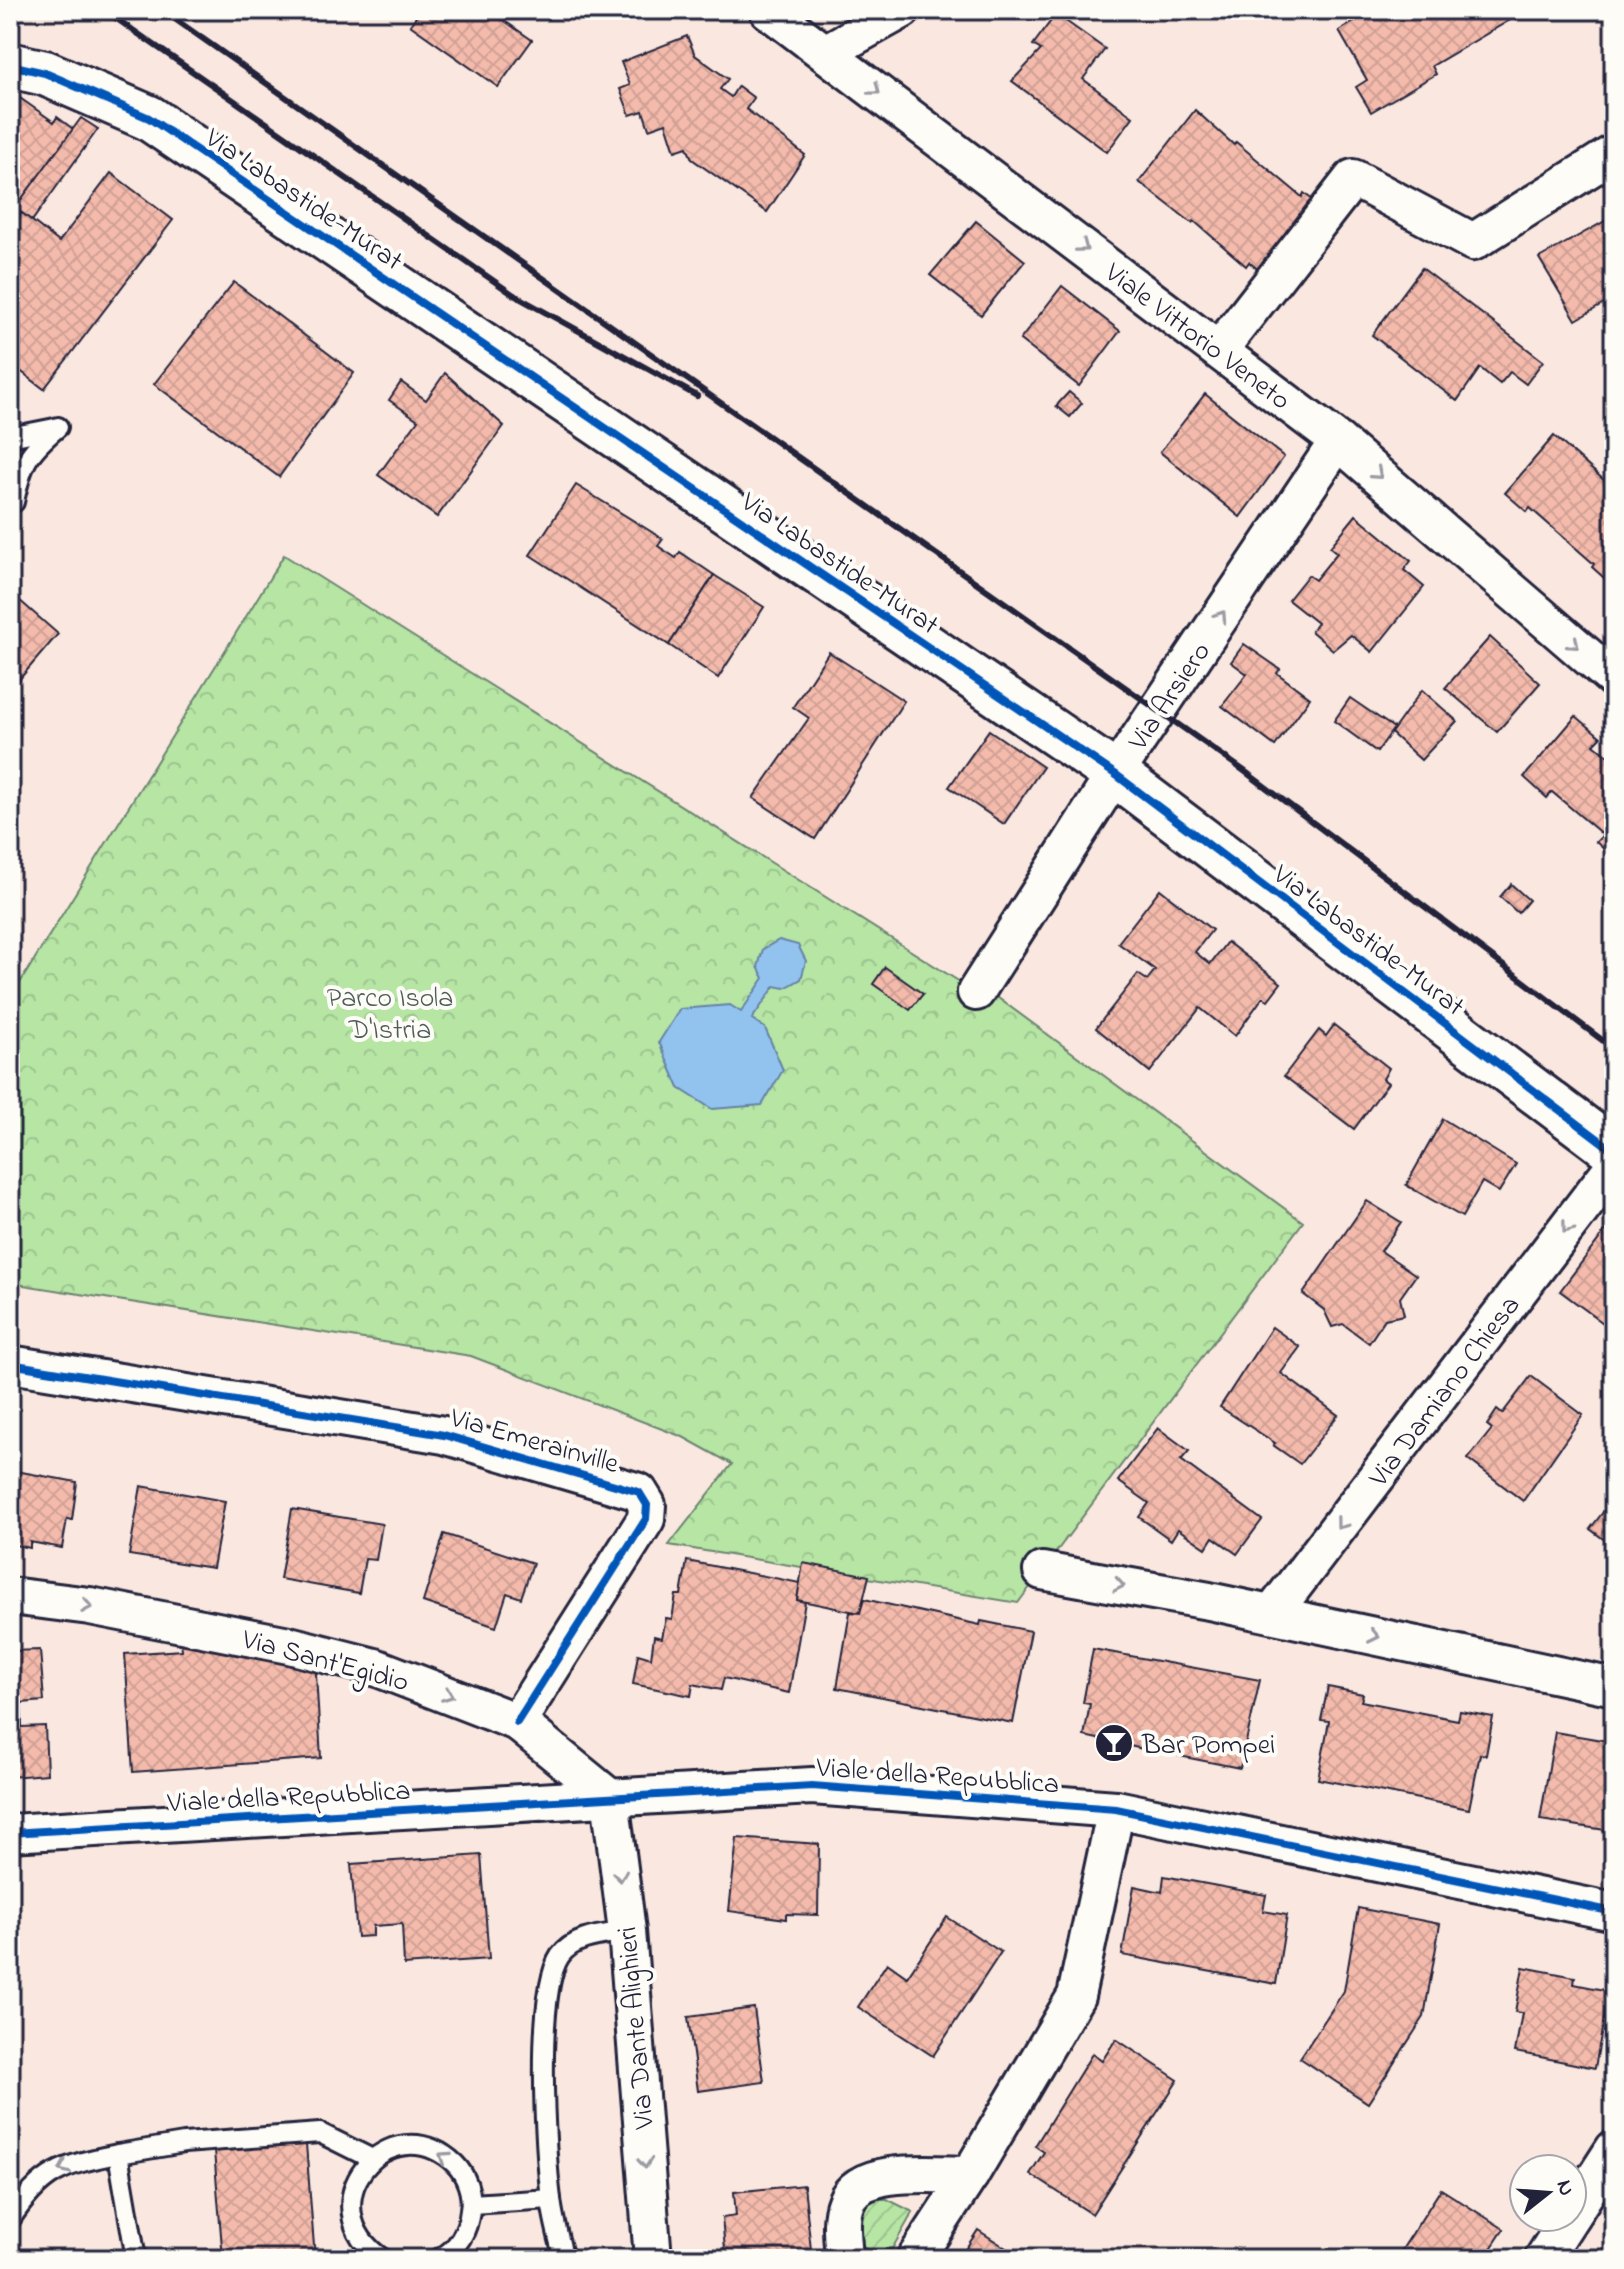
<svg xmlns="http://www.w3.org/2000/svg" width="1624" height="2269" viewBox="0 0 1624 2269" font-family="'Indie Flower',sans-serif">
<defs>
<pattern id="forest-crowns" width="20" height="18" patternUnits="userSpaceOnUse" patternTransform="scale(2)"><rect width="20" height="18" fill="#b6e5a4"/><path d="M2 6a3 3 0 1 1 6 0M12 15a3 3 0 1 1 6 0" fill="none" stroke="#9cc48e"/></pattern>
<pattern id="garden-furrows" width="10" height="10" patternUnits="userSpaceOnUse" patternTransform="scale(2)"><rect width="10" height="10" fill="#b6e5a4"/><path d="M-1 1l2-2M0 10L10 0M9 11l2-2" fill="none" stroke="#9cc48e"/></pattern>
<pattern id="building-cross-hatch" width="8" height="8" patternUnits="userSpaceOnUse" patternTransform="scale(2)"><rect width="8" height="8" fill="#f4bbac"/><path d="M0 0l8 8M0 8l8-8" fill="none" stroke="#d1a095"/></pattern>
</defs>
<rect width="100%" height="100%" fill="#fae8e0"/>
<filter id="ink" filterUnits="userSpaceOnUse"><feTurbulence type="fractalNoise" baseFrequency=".0125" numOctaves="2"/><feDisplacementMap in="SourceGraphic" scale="16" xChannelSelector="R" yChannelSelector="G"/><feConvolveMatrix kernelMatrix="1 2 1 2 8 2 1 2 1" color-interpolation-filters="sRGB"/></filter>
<g filter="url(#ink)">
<path fill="url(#forest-crowns)" stroke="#6c8470" stroke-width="2" d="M 284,555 L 976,992 L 994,995 L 1303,1222 L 1018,1603 L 669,1545 L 732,1464 L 683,1437 L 471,1356 L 10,1283 L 10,999 Z"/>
<path fill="url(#garden-furrows)" stroke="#6c8470" stroke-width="2" d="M 872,2199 L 887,2199 L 913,2212 L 892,2249 L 873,2254 L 856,2242 L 862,2206 Z"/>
<path fill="#92c3ee" stroke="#6583a6" stroke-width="2" d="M 779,940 L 798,945 L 806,961 L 801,979 L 785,988 L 775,986 L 752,1019 L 765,1028 L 783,1070 L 762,1105 L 712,1109 L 679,1088 L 659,1042 L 680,1009 L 730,1005 L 741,1012 L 764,978 L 758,967 L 763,949 Z"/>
<g fill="url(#building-cross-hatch)" stroke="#22223b" stroke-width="2">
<path d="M 421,10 L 499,10 L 502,12 L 499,17 L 532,40 L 498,87 L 410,25 Z"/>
<path d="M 1374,10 L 1379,17 L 1391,10 L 1527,10 L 1432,66 L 1436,74 L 1371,112 L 1356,87 L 1367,80 L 1339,31 Z"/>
<path d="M 1056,14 L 1105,49 L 1083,79 L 1133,117 L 1107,152 L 1012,81 L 1041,50 L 1033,45 Z"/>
<path d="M 687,36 L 695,55 L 728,79 L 720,89 L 731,97 L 738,86 L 754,98 L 746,109 L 805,155 L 767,212 L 692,159 L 687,147 L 675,151 L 666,123 L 649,129 L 643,111 L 630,115 L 620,89 L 630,85 L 621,62 Z"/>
<path d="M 10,91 L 54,122 L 57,117 L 73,129 L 15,208 L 10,204 Z"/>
<path d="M 1195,110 L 1234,145 L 1236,142 L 1302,197 L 1304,193 L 1326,211 L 1268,278 L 1249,262 L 1246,266 L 1194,221 L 1192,223 L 1139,182 Z"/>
<path d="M 81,118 L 98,129 L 32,221 L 15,208 Z"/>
<path d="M 111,173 L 173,220 L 44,389 L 10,363 L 10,229 L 22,213 L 59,242 Z"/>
<path d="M 1614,216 L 1614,298 L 1576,320 L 1539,258 Z"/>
<path d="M 976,221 L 1025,261 L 981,315 L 930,275 Z"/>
<path d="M 1422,268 L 1543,361 L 1526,384 L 1510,372 L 1500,384 L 1480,368 L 1457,401 L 1372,335 Z"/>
<path d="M 234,282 L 354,373 L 279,477 L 154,384 Z"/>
<path d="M 1062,286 L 1120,331 L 1079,386 L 1020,340 Z"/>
<path d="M 445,373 L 504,426 L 437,517 L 378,475 L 418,420 L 389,400 L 401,382 L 426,400 Z"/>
<path d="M 1069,392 L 1082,403 L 1070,417 L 1056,406 Z"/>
<path d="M 1205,394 L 1284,457 L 1240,517 L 1160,452 Z"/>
<path d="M 1554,436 L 1614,489 L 1614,587 L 1592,567 L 1594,564 L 1530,508 L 1527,512 L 1505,493 Z"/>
<path d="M 576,485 L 663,539 L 658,546 L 676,558 L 680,552 L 714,575 L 669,645 L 530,555 Z"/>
<path d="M 1356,515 L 1411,561 L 1404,570 L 1424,587 L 1372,652 L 1351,635 L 1333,650 L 1311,631 L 1317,623 L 1288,600 L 1308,575 L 1315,580 L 1337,553 L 1330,547 Z"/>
<path d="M 750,540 L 809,579 L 802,591 L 743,551 Z"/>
<path d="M 714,575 L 764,607 L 718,678 L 669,645 Z"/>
<path d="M 10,592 L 58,634 L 17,682 L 10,676 Z"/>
<path d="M 1490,637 L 1540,683 L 1497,732 L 1445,688 Z"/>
<path d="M 1244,644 L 1280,669 L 1277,673 L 1310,698 L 1275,746 L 1222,706 L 1247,674 L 1231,662 Z"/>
<path d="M 829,652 L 904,701 L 815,839 L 753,798 L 809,718 L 793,707 Z"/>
<path d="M 1422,690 L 1457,721 L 1421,760 L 1391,733 Z"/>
<path d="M 1350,698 L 1394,728 L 1377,752 L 1334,721 Z"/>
<path d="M 1576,716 L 1601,737 L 1594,744 L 1614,761 L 1614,858 L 1596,842 L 1603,835 L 1552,792 L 1547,798 L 1524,777 Z"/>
<path d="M 989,730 L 1043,767 L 1004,824 L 949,787 Z"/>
<path d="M 1511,884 L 1529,900 L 1518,913 L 1500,897 Z"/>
<path d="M 1160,889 L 1212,930 L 1195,952 L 1210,964 L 1227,942 L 1281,983 L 1268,1000 L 1263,997 L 1235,1036 L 1200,1008 L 1150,1072 L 1096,1028 L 1138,974 L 1147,980 L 1155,970 L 1118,943 Z"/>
<path d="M 885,967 L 923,994 L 910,1010 L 873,984 Z"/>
<path d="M 1334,1025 L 1389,1068 L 1383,1079 L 1388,1083 L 1354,1129 L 1284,1076 L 1319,1030 L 1326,1036 Z"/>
<path d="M 1443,1119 L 1516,1164 L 1499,1192 L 1482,1182 L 1462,1217 L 1406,1185 Z"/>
<path d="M 1367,1201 L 1401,1222 L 1381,1251 L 1416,1275 L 1400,1298 L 1404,1315 L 1385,1319 L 1369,1343 L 1343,1324 L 1332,1327 L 1324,1310 L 1303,1294 Z"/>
<path d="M 1609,1226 L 1614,1230 L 1614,1331 L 1560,1291 Z"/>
<path d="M 1272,1327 L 1300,1347 L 1281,1373 L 1338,1415 L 1300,1464 L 1273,1445 L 1275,1443 L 1220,1407 Z"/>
<path d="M 1531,1376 L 1583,1415 L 1523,1501 L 1468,1459 L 1492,1429 L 1487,1425 L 1497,1410 L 1502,1414 Z"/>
<path d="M 1158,1428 L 1189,1451 L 1181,1460 L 1262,1520 L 1237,1554 L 1213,1537 L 1206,1548 L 1178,1529 L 1171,1540 L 1139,1517 L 1149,1503 L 1118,1481 Z"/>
<path d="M 10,1470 L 77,1482 L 72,1520 L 67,1519 L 62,1548 L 30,1542 L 30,1548 L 10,1544 Z"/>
<path d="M 141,1486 L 225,1501 L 213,1568 L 129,1555 Z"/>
<path d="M 1614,1498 L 1614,1547 L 1590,1529 Z"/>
<path d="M 292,1509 L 382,1524 L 376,1560 L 365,1559 L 359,1593 L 280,1579 Z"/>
<path d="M 444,1534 L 533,1563 L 521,1598 L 507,1593 L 496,1627 L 423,1602 Z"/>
<path d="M 687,1561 L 800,1583 L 797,1600 L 805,1602 L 789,1693 L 724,1678 L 721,1690 L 693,1684 L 691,1696 L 633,1684 L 638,1654 L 651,1658 L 654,1636 L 662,1638 L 666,1618 L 672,1619 L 676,1595 L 681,1595 Z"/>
<path d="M 803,1563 L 869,1576 L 860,1613 L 797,1600 Z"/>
<path d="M 864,1599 L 980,1625 L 981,1621 L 1031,1631 L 1013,1723 L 837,1688 L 850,1612 L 860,1613 Z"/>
<path d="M 181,1640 L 315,1657 L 321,1758 L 133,1772 L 125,1654 L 182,1650 Z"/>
<path d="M 1093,1649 L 1260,1680 L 1240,1768 L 1179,1756 L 1180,1749 L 1144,1742 L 1143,1749 L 1084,1736 L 1090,1704 L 1083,1703 Z"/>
<path d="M 40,1650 L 44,1701 L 21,1703 L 22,1727 L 45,1726 L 47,1774 L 10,1777 L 10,1651 Z"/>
<path d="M 1328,1687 L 1363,1694 L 1361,1701 L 1458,1720 L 1460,1711 L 1493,1717 L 1486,1755 L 1480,1754 L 1469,1809 L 1318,1779 L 1329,1721 L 1321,1720 Z"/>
<path d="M 1555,1732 L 1614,1742 L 1612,1831 L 1540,1820 Z"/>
<path d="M 737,1838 L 819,1844 L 818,1915 L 786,1914 L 786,1919 L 729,1911 Z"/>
<path d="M 481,1855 L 489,1959 L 404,1965 L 402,1924 L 373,1926 L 373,1936 L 357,1937 L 351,1864 Z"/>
<path d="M 1164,1876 L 1266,1895 L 1263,1911 L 1287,1915 L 1276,1984 L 1122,1955 L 1134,1886 L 1162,1892 Z"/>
<path d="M 1358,1908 L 1440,1924 L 1424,2017 L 1368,2103 L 1300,2058 L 1344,1991 Z"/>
<path d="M 947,1917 L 1001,1952 L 933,2056 L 858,2007 L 887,1963 L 907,1977 Z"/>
<path d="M 1523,1967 L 1575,1977 L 1574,1984 L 1609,1991 L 1595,2068 L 1515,2052 L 1522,2013 L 1515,2012 Z"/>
<path d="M 754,2008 L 764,2082 L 698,2091 L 688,2017 Z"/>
<path d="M 1116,2039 L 1178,2080 L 1092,2214 L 1030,2174 L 1044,2152 L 1035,2146 L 1092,2054 L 1102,2061 Z"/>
<path d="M 306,2144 L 315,2259 L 223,2259 L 214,2151 Z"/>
<path d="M 804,2185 L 812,2259 L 726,2259 L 722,2218 L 736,2216 L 734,2192 Z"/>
<path d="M 1441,2189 L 1504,2229 L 1484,2259 L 1396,2259 Z"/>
<path d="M 978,2230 L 1023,2259 L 959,2259 Z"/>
</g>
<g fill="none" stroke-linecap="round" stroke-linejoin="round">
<defs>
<g id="lane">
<path d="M 10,437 L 55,428"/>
<path d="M 14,502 C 22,463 27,453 58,427"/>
<path d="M 118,2154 L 184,2143 L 320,2133 L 372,2159"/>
<path d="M 471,2204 L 551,2199"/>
<path d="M 10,2220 C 42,2171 62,2165 118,2154 L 136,2259"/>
<path d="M 383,2259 C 304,2206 389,2102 455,2164 C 466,2175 473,2194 470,2210 C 468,2230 458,2250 438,2259"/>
<path d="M 564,2259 C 559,2239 553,2219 551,2199 C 545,2151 535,1993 560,1956 C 574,1936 604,1935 627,1931"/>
</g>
<g id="street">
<path d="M 768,10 L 1338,441 L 1614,679"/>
<path d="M 825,53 L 902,10"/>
<path d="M 1219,350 L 1353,178 L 1473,242 L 1614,153"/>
<path d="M 976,992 L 1115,774 L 1338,441"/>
<path d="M 10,1364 L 444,1435 L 639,1492 L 647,1505 L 646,1519 L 517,1722"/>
<path d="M 1042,1571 L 1209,1601 L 1614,1687"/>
<path d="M 10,1596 L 90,1606 L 289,1645 L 375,1667 L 517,1722 L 610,1798 L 627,1931 L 653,2259"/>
<path d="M 1272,1614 L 1614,1166"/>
<path d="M 10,1833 L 812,1786 L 1116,1809 L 1614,1912"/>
<path d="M 1572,2214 L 1614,2149"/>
<path d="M 844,2259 C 843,2241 839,2219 846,2202 C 860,2165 938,2175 970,2175"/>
<path d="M 915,2259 L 970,2175 L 1076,1996 L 1116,1809"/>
<path d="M 1543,2259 L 1570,2217"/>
</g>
<path id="secondary" d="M 10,65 L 45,73 L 149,118 L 1115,774 L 1614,1151"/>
</defs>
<use href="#lane" stroke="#22223b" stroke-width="24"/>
<use href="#street" stroke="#22223b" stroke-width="42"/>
<use href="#secondary" stroke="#22223b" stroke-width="50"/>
<use href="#lane" stroke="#fdfcf7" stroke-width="18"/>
<use href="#street" stroke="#fdfcf7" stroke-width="36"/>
<use href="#secondary" stroke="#fdfcf7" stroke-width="44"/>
<g stroke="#22223b" stroke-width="6">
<path d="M 104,10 L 514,295 L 697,396"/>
<path d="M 162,10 L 1243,770 L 1614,1049"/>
</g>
<defs>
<g id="cycleway">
<path d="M 10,65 L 45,73 L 149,118 L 1115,774 L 1614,1151"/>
<path d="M 10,1364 L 444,1435 L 639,1492 L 647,1505 L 646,1519 L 517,1722"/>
<path d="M 10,1833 L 812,1786 L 1116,1809 L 1614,1912"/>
</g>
</defs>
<use href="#cycleway" stroke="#fdfcf7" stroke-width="13"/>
<use href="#cycleway" stroke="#0057b8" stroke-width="8"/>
</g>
<defs><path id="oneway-chevron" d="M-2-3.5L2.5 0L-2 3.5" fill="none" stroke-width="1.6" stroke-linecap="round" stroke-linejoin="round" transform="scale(2)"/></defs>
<g stroke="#9a9aa2">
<use href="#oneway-chevron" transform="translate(875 90) rotate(37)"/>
<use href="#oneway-chevron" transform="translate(1083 247) rotate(37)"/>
<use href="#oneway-chevron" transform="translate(1377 474) rotate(41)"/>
<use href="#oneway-chevron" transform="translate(1221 616) rotate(-56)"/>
<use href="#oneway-chevron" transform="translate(1574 644) rotate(41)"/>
<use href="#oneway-chevron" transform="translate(1567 1228) rotate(127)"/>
<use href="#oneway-chevron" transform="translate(1341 1524) rotate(127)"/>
<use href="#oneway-chevron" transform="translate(1119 1585) rotate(10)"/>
<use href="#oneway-chevron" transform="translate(87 1606) rotate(9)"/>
<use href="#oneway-chevron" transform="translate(1374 1636) rotate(12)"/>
<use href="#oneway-chevron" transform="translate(448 1695) rotate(21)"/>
<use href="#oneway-chevron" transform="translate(620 1876) rotate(83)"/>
<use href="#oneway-chevron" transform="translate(444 2157) rotate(-146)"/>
<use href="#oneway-chevron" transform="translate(645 2163) rotate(85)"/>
<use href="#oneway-chevron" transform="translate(64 2168) rotate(157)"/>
</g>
</g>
<defs>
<symbol id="bar-disc" viewBox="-11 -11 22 22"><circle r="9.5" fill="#22223b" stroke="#fdfcf7"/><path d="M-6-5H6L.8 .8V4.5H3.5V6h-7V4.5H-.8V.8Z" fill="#fff"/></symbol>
</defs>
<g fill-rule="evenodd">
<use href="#bar-disc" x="1092" y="1721" width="44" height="44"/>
</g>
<g text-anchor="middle" stroke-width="8" stroke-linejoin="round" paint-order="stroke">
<g font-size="28" fill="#22223b" stroke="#fdfcf7">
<text transform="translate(305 198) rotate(34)" y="10">Via Labastide-Murat</text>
<text transform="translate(1199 335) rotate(37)" y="10">Viale Vittorio Veneto</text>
<text transform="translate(841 562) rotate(34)" y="10">Via Labastide-Murat</text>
<text transform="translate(1168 695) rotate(-56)" y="10">Via Arsiero</text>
<text transform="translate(1370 939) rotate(37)" y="10">Via Labastide-Murat</text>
<text transform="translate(1443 1390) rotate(-53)" y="10">Via Damiano Chiesa</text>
<text transform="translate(535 1439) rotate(16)" y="10">Via Emerainville</text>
<text transform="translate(326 1659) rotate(15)" y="10">Via Sant'Egidio</text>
<text transform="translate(938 1774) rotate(4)" y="10">Viale della Repubblica</text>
<text transform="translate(289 1795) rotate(-3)" y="10">Viale della Repubblica</text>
<text transform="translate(634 2028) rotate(-95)" y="10">Via Dante Alighieri</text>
</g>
<g font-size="28" fill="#4e5c5a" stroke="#fdfcf7">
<text x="390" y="1006">Parco Isola<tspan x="390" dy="32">D'Istria</tspan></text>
</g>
<g font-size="28" fill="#22223b" stroke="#fdfcf7" text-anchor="start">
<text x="1142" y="1753">Bar Pompei</text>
</g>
</g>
<rect width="1624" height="2269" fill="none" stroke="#fdfcf7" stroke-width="40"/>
<rect x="20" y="20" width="1584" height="2229" fill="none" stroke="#22223b" stroke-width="3" filter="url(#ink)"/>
<g transform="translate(1548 2193) rotate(73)"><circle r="38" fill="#fdfcf7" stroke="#a5a5ac" stroke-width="2"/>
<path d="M0-6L14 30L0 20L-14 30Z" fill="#22223b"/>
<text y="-12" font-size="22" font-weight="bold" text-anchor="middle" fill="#22223b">N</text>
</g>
</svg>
